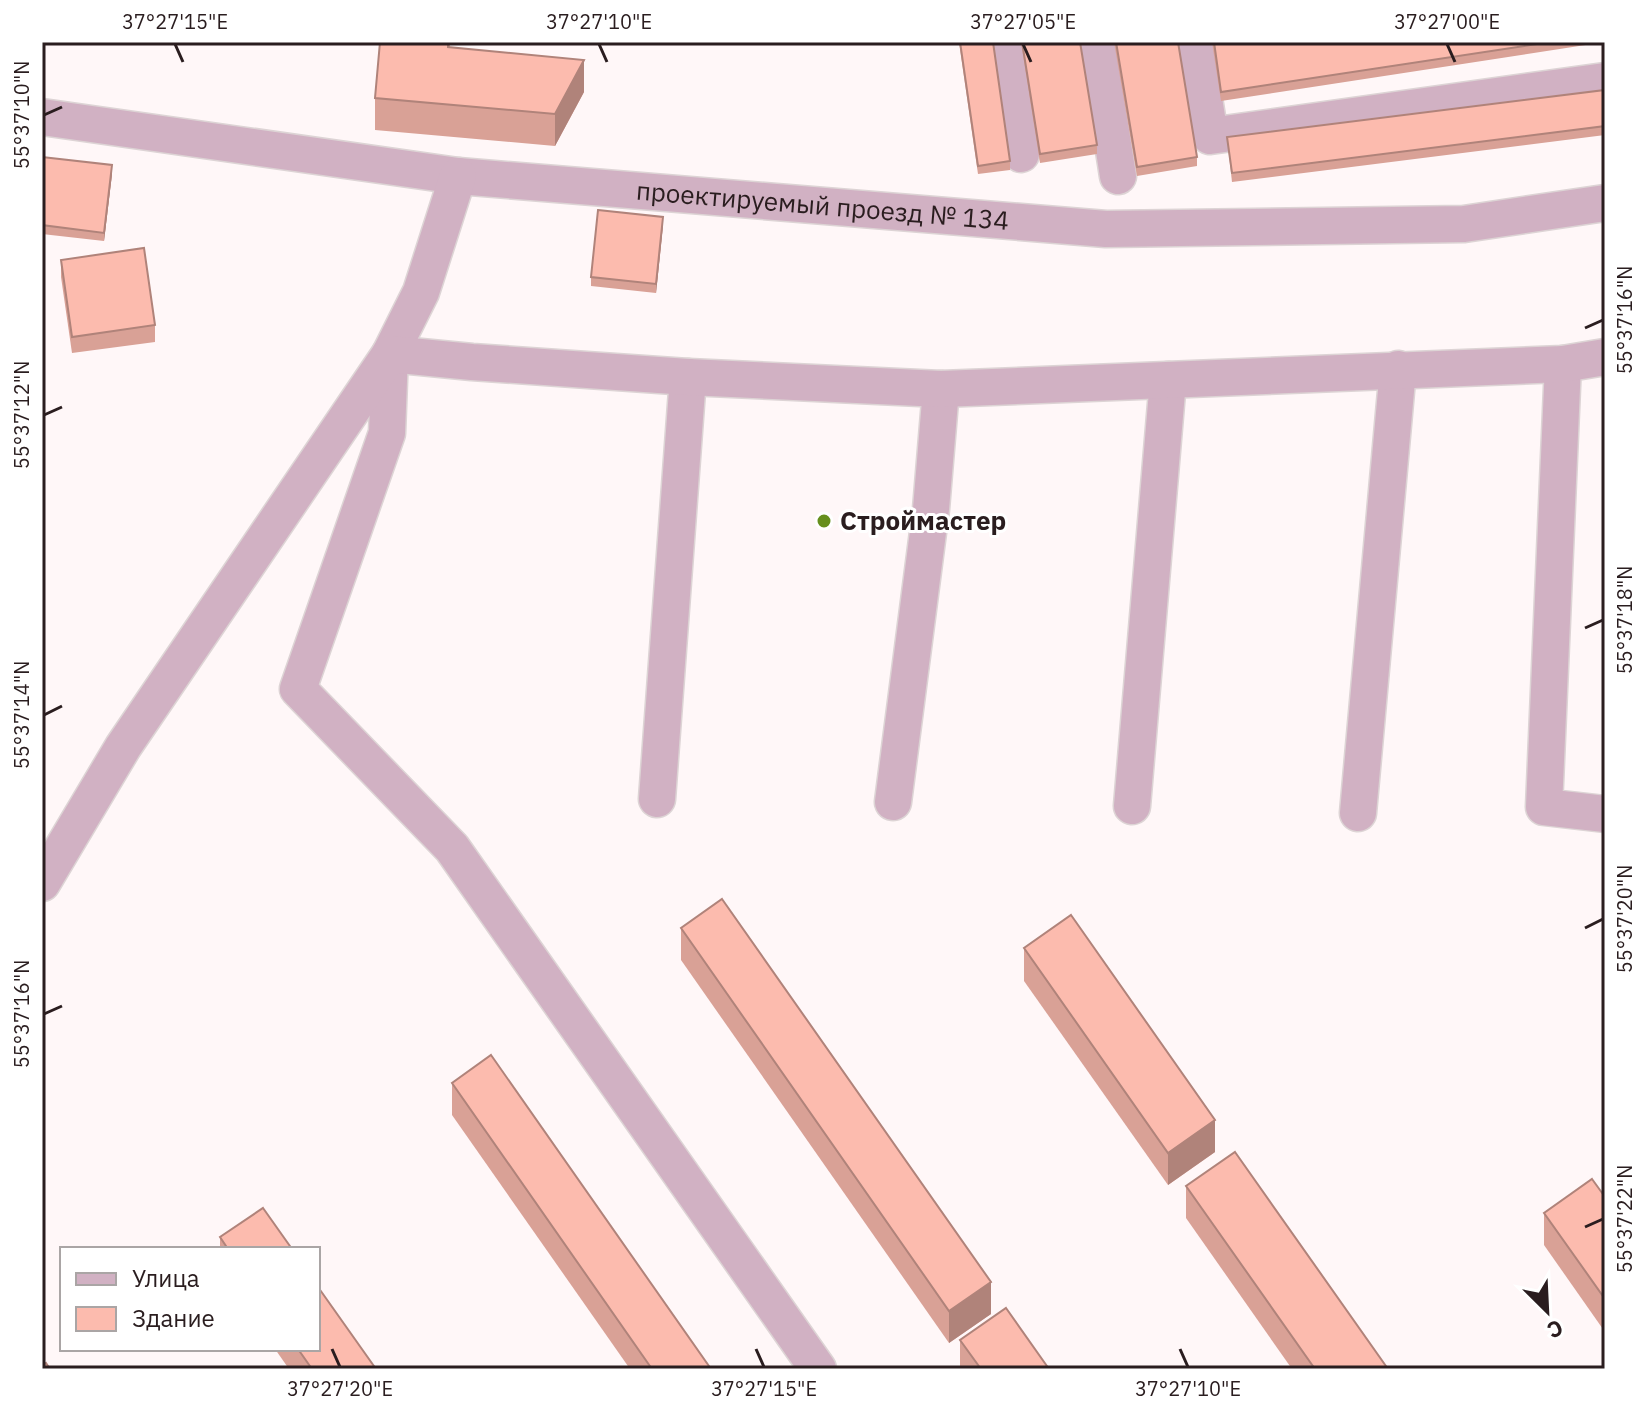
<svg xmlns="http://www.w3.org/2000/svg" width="1647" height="1411" viewBox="0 0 1647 1411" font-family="'IBM Plex Sans',sans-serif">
<rect width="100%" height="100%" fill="#fff7f8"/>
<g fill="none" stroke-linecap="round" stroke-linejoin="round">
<defs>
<g id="minor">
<path d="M 1006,42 L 1021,154"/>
<path d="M 1097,42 L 1118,176"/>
<path d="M 1195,42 L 1210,136 L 1605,81"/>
<path id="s1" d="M 42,117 L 458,176 L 1106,229 L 1464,224 L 1605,203"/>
<path d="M 458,176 L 421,292 L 390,354 L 387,433 L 298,689 L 452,848 L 818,1369"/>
<path d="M 1563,364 L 1544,807 L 1605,814"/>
<path d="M 657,799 L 688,377"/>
<path d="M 893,802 L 931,509 L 941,389"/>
<path d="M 1132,806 L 1168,380"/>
<path d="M 1358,813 L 1398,369"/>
<path d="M 42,883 L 123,747 L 390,354 L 472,362 L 688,377 L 941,389 L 1563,364 L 1605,357"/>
</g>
</defs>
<use href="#minor" stroke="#ddd4d5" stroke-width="39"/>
<use href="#minor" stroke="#d1b1c3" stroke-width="36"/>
</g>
<g fill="#d9a196">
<path d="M 450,42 L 450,48 L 584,92 L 555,146 L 375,130 L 375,98 Z"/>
<path d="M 959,42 L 993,42 L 1010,161 L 1010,170 L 978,174 Z"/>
<path d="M 1021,42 L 1080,42 L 1097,145 L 1097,154 L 1040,163 Z"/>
<path d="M 1114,42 L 1178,42 L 1197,157 L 1197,166 L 1137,176 Z"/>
<path d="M 1212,42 L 1605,42 L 1221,101 Z"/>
<path d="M 1605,90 L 1605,135 L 1232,182 L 1227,137 Z"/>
<path d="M 42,157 L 112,174 L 104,241 L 42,234 Z"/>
<path d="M 663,225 L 656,293 L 591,286 L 591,277 Z"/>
<path d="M 61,260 L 155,325 L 155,342 L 72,353 L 61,277 Z"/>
<path d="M 681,928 L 991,1314 L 949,1343 L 681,960 Z"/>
<path d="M 1024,948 L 1215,1152 L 1168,1185 L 1024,981 Z"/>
<path d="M 452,1083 L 711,1369 L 630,1369 L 452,1115 Z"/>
<path d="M 1186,1186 L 1388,1369 L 1292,1369 L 1186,1218 Z"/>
<path d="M 1605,1197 L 1605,1332 L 1544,1245 L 1544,1213 Z"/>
<path d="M 220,1237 L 292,1249 L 220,1249 Z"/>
<path d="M 960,1340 L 1049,1369 L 960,1369 Z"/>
<path d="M 275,1349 L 318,1349 L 376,1369 L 289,1369 Z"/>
</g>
<g fill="#b0837a">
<path d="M 584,60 L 584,92 L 555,146 L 555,114 Z"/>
<path d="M 112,165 L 112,174 L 104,241 L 104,233 Z"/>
<path d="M 663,217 L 663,225 L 656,293 L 656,284 Z"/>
<path d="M 1215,1120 L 1215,1152 L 1168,1185 L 1168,1153 Z"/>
<path d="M 991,1282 L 991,1314 L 949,1343 L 949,1311 Z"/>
</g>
<g fill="#fcbbae" stroke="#b0837a" stroke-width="2">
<path d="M 380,42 L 448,42 L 448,47 L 584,60 L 555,114 L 375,98 Z"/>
<path d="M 960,42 L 993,42 L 1010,161 L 978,166 Z"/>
<path d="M 1022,42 L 1080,42 L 1097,145 L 1040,154 Z"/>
<path d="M 1116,42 L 1178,42 L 1197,157 L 1137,167 Z"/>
<path d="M 1214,42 L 1550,42 L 1221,92 Z"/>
<path d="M 1605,90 L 1605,126 L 1232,173 L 1227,137 Z"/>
<path d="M 42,157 L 112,165 L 104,233 L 42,225 Z"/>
<path d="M 598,210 L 663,217 L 656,284 L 591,277 Z"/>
<path d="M 144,248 L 155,325 L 72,337 L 61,260 Z"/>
<path d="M 722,899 L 991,1282 L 949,1311 L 681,928 Z"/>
<path d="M 1071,915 L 1215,1120 L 1168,1153 L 1024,948 Z"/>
<path d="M 491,1055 L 711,1369 L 652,1369 L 452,1083 Z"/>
<path d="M 1235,1152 L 1388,1369 L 1315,1369 L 1186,1186 Z"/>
<path d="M 1592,1179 L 1605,1197 L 1605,1299 L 1544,1213 Z"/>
<path d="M 263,1208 L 292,1249 L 228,1249 L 220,1237 Z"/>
<path d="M 318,1287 L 376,1369 L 312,1369 L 298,1349 L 318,1349 Z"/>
<path d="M 1006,1308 L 1049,1369 L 981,1369 L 960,1340 Z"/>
<path d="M 46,1363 L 50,1369 L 42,1369 L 42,1366 Z"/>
</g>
<path fill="none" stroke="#2a1d1f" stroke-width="3" d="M 175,44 L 183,62M 599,44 L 607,62M 1023,44 L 1031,62M 1447,44 L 1455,62M 44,115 L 62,107M 1585,328 L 1603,320M 44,415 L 62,407M 1585,628 L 1603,620M 44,715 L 62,706M 1585,928 L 1603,919M 44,1014 L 62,1006M 1585,1227 L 1603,1219M 332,1349 L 340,1367M 756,1349 L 764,1367M 1180,1349 L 1188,1367"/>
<circle fill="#668f1d" stroke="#fff" stroke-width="3" cx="824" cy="521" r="8"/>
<g text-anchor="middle" stroke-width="6" stroke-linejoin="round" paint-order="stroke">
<g font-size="26" fill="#2a1d1f" stroke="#fff">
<text dy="9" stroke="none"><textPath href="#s1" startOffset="786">проектируемый проезд № 134</textPath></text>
</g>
<g font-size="26" font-weight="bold" fill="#2a1d1f" stroke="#fff" text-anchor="start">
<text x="840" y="530">Строймастер</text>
</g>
</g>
<rect width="1647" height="1411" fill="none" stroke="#ffffff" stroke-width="88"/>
<rect x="60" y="1247" width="260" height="104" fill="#ffffff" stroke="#aaa5a5" stroke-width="2"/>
<rect x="76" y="1273" width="40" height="12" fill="#d1b1c3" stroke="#aaa5a5" stroke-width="2"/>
<text x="132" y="1287" font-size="24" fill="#2a1d1f">Улица</text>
<rect x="76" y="1307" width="40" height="24" fill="#fcbbae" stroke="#aaa5a5" stroke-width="2"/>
<text x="132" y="1327" font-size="24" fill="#2a1d1f">Здание</text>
<g transform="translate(1547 1311) rotate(156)" stroke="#ffffff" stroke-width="6" paint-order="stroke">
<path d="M0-6L14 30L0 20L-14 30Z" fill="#2a1d1f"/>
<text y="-12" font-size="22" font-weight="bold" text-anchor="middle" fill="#2a1d1f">С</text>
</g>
<rect x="44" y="44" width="1559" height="1323" fill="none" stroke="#2a1d1f" stroke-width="3"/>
<g font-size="20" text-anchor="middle" fill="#2a1d1f">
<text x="175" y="29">37°27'15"E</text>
<text x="599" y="29">37°27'10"E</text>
<text x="1023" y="29">37°27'05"E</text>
<text x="1447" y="29">37°27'00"E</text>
<text transform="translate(22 115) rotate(-90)" y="7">55°37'10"N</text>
<text transform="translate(1625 320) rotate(-90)" y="7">55°37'16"N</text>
<text transform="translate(22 415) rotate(-90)" y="7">55°37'12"N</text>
<text transform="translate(1625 620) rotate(-90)" y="7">55°37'18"N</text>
<text transform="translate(22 715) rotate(-90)" y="7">55°37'14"N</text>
<text transform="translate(1625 919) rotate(-90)" y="7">55°37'20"N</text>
<text transform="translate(22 1014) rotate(-90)" y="7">55°37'16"N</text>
<text transform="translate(1625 1219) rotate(-90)" y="7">55°37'22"N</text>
<text x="340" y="1396">37°27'20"E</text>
<text x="764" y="1396">37°27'15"E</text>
<text x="1188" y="1396">37°27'10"E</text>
</g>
</svg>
